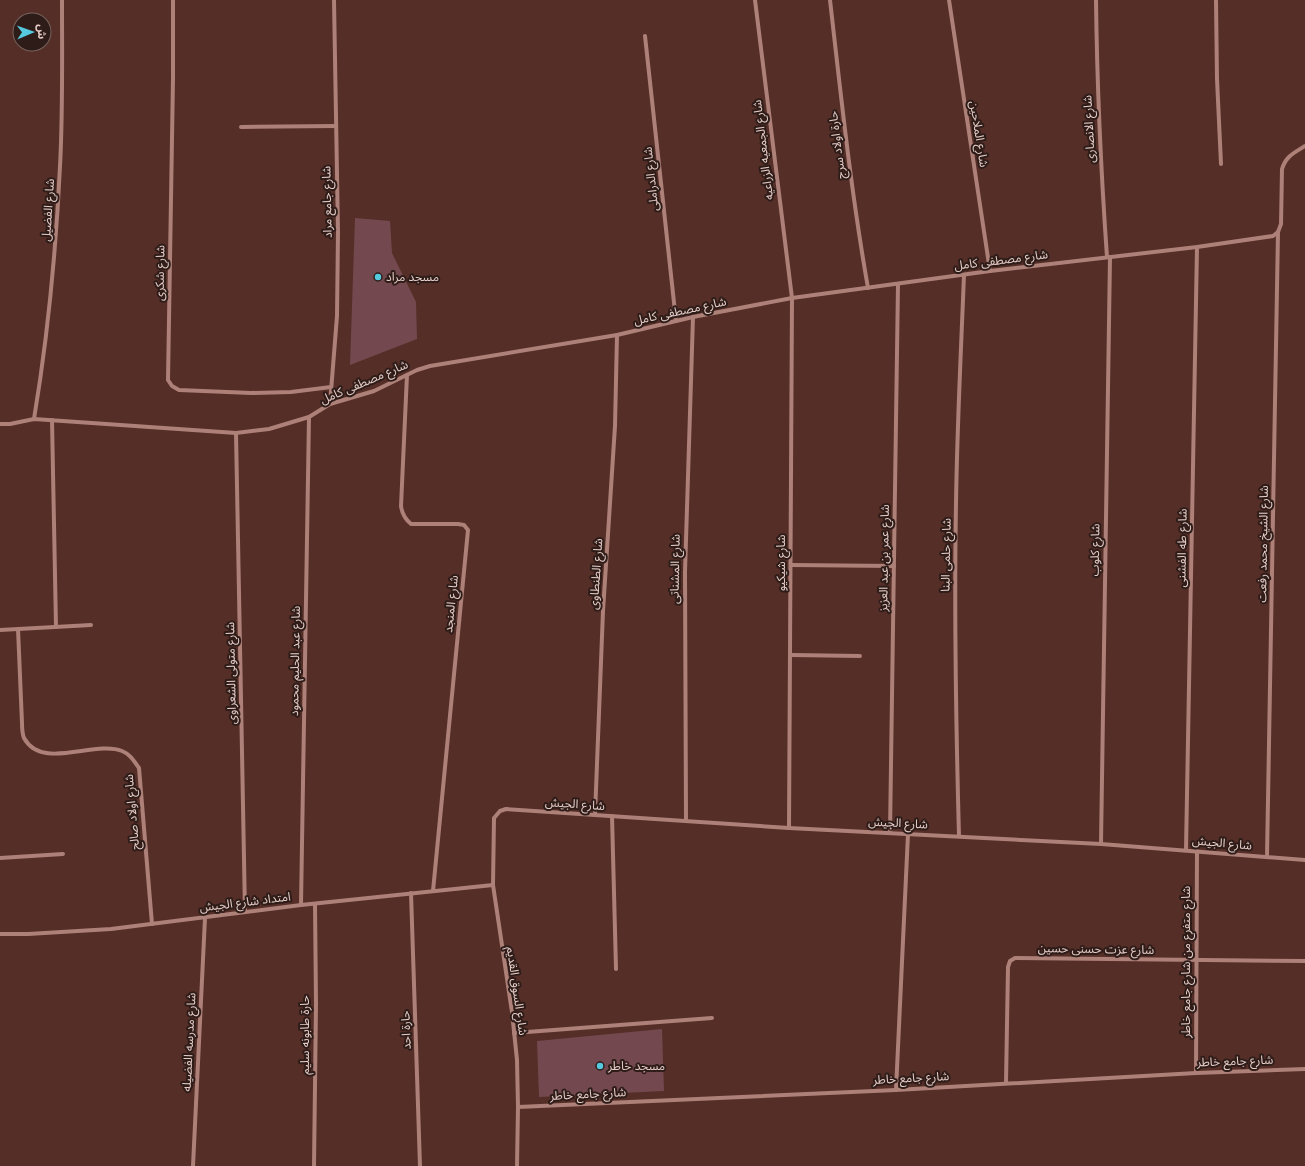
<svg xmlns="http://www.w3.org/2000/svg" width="1305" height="1166" viewBox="0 0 1305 1166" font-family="'PT Sans','Noto Sans Arabic',sans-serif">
<rect width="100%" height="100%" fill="#542e27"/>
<g fill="#73494f">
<path d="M 355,218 L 390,221 L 392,253 L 416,302 L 417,339 L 350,365 Z"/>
<path d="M 662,1029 L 664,1091 L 539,1097 L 537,1041 Z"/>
</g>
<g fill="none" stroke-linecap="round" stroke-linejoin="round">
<g stroke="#ad8078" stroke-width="4">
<path d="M 173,0 L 173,78 L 168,380 L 172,386 L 179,390 L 251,393 L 291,392 L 331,387"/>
<path d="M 755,0 L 792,298 L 789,828"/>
<path d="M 830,0 C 841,96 851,192 868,288"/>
<path d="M 949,0 L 990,271"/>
<path d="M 1096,0 C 1097,86 1101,172 1107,257"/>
<path d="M 1216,0 L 1217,79 L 1221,164"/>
<path d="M 645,36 L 676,321"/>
<path d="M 241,127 L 336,126"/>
<path d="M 407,375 L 401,506 C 402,514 405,519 411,524 L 458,524 L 464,525 L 468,530 L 433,891"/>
<path d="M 330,404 L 337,316 L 338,232 L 334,0"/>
<path d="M 34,419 C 48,335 56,251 60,166 C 63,111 62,55 62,0"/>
<path d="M 52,420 L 56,627"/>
<path d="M 0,424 L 10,424 L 34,419 L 236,433 L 269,429 L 309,417 L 330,404 L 374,391 L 417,370 L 430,366 L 617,335 L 693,317 L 792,298 L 990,271 L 1197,247 L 1273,236 L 1278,232 L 1281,224 L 1282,169 C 1286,156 1294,153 1305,146"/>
<path d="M 236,433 L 245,912"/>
<path d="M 791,565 L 894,566"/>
<path d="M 18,629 L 22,723 C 22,727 22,733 24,738 C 42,771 94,740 122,751 C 130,754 134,761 139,768 L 152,924"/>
<path d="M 0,630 L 91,625"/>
<path d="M 791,655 L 860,656"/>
<path d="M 595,815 L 603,611 L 615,426 L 617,335"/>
<path d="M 612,816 L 616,969"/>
<path d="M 686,821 L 685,572 L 693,317"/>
<path d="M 890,833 L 898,284"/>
<path d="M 959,836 C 956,726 954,615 956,504 C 957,428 961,351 964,275"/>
<path d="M 1101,844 L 1110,257"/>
<path d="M 1186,850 L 1197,247"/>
<path d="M 1267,857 L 1278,232"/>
<path d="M 0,858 L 63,854"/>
<path d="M 411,893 L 420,1166"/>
<path d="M 301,905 L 309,417"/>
<path d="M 0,934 L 28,934 L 111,929 L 301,905 L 493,885"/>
<path d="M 514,1033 L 712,1018"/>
<path d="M 1196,1073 L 1197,851"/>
<path d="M 1006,1083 L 1008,967 L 1010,961 L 1015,958 L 1305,961"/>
<path d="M 896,1090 L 908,834"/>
<path d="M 518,1107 L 896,1090 L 1196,1073 L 1305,1069"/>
<path d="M 193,1166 L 205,918"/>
<path d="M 314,1166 L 316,1004 L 315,904"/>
<path d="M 517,1166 L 518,1107 L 517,1060 L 512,1012 L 493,885 L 494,818 L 500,811 L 506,809 L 789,828 L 1101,844 L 1305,860"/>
</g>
</g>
<g fill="#55cade" stroke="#2e1c19" stroke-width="1.5">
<circle cx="378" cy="277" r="4"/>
<circle cx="600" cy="1066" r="4"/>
</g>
<g text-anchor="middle" stroke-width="4" stroke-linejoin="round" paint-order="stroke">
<g font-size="12" fill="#e6cdc8" stroke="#2e1c19">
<text transform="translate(1089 129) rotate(-93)" y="4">شارع الانصارى</text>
<text transform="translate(979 134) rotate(81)" y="4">شارع الملاحين</text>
<text transform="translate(837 145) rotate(-97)" y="4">حارة اولاد سرج</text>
<text transform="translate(763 150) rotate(-97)" y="4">شارع الجمعيه الزراعيه</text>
<text transform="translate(651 179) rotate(-96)" y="4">شارع الدراملى</text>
<text transform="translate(327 202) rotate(-91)" y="4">شارع جامع مراد</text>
<text transform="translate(48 210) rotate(-86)" y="4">شارع الفضيل</text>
<text transform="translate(1001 260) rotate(-7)" y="4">شارع مصطفى كامل</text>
<text transform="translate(160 273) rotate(-89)" y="4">شارع شكرى</text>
<text transform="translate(680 311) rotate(-12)" y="4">شارع مصطفى كامل</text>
<text transform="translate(364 382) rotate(-23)" y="4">شارع مصطفى كامل</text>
<text transform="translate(1263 544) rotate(-89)" y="4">شارع الشيخ محمد رفعت</text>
<text transform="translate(1182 548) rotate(-89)" y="4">شارع طه الفشنى</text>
<text transform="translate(1095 550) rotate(-89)" y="4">شارع كلوب</text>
<text transform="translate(946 555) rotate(-89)" y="4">شارع حلمى البنا</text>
<text transform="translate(884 558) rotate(-89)" y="4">شارع عمر بن عبد العزيز</text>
<text transform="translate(781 563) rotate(-90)" y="4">شارع شيكيو</text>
<text transform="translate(675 569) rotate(-89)" y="4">شارع المشناتى</text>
<text transform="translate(596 574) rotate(-86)" y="4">شارع الطنطاوى</text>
<text transform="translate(451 604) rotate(-84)" y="4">شارع المنجد</text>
<text transform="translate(295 661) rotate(-89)" y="4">شارع عبد الحليم محمود</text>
<text transform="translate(231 673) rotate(-91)" y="4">شارع متولى الشعراوى</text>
<text transform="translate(575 804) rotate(4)" y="4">شارع الجيش</text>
<text transform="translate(132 812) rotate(-95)" y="4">شارع اولاد صالح</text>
<text transform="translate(898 823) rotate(3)" y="4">شارع الجيش</text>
<text transform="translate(1222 843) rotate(5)" y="4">شارع الجيش</text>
<text transform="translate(245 902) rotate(-7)" y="4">امتداد شارع الجيش</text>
<text transform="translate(1096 949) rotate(1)" y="4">شارع عزت حسنى حسين</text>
<text transform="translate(1186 962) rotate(-90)" y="4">شارع متفرع من شارع جامع خاطر</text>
<text transform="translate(517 991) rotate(82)" y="4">شارع السوق القديم</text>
<text transform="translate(406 1030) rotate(-92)" y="4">حارة احد</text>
<text transform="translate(305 1035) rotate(-90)" y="4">حارة طابونه سليم</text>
<text transform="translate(189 1042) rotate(-87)" y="4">شارع مدرسه الفضيله</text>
<text transform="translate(1235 1061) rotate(-2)" y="4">شارع جامع خاطر</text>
<text transform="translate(911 1078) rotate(-3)" y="4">شارع جامع خاطر</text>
<text transform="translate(588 1094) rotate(-3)" y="4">شارع جامع خاطر</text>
</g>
<g font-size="12" fill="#e6cdc8" stroke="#2e1c19" text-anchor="start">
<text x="386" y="281">مسجد مراد</text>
<text x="608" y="1070">مسجد خاطر</text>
</g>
</g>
<g transform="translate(32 32) rotate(88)"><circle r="19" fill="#2e1c19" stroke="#78635f"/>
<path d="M0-3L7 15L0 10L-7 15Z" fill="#55cade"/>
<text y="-6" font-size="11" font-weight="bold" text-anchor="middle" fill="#e6cdc8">ش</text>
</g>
</svg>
